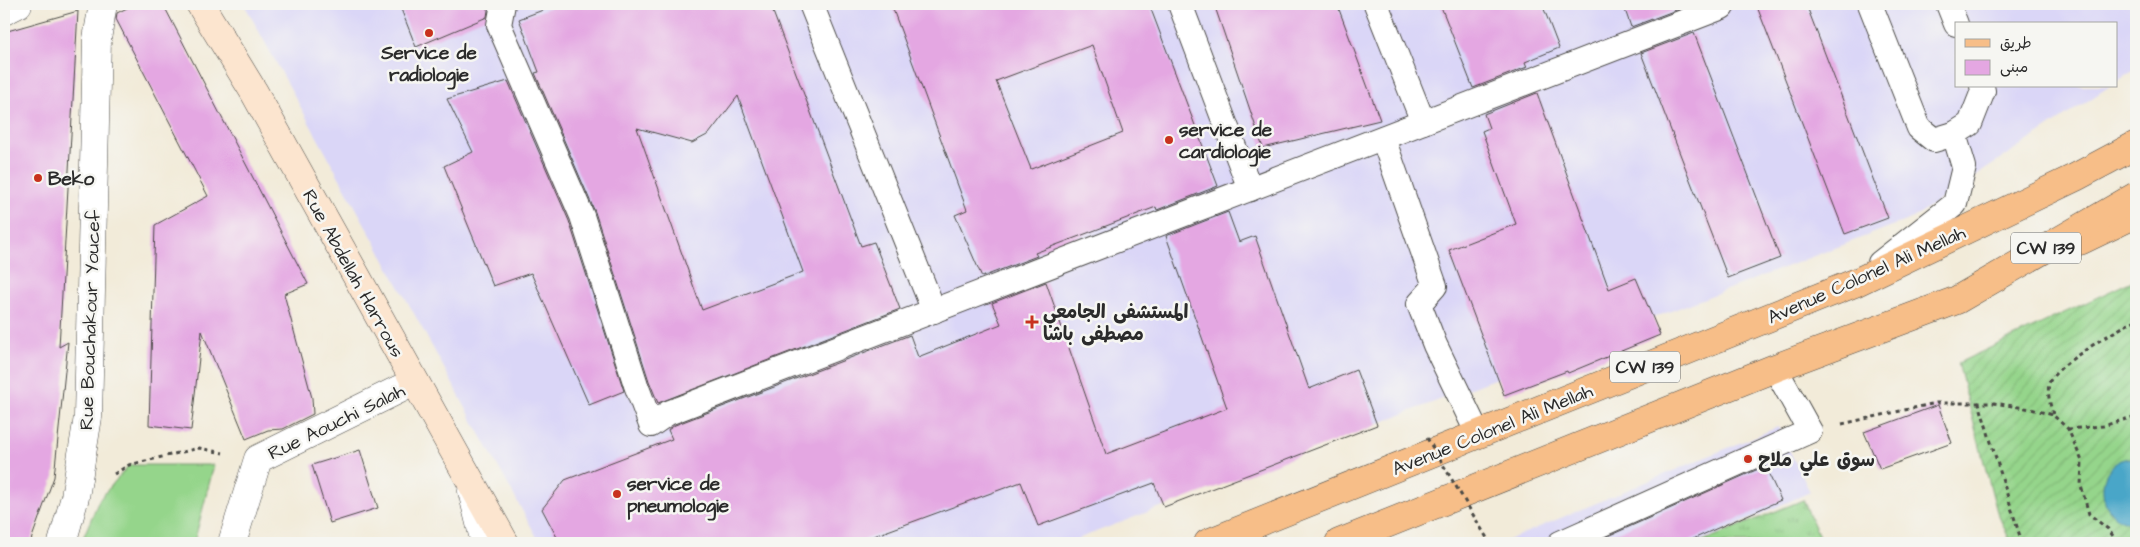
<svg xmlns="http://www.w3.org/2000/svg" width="2140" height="547" viewBox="0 0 2140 547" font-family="'Architects Daughter','Playpen Sans Arabic',sans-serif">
<defs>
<pattern id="grass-tufts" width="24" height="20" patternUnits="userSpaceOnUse" patternTransform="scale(1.25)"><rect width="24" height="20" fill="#95d58b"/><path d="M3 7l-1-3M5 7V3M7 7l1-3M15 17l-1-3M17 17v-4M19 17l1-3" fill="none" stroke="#81b778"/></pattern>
<pattern id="garden-furrows" width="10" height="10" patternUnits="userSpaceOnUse" patternTransform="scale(1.25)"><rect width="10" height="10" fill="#95d58b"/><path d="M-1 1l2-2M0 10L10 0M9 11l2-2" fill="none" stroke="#81b778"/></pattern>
</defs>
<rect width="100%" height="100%" fill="#f6f6f2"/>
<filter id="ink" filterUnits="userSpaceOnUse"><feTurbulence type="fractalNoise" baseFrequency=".02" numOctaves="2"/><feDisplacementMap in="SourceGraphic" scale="10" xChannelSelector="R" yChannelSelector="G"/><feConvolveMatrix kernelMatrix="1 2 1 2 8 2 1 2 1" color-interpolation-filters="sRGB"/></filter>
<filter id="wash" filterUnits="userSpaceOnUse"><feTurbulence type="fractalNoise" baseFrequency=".0096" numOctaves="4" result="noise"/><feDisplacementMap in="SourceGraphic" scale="20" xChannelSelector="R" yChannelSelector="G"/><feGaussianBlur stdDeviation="1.12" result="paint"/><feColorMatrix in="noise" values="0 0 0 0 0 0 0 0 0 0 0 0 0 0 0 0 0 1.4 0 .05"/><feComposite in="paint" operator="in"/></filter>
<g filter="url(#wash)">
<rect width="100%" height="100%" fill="#f2ebd9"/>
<g fill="#dad6f7">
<path d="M 244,4 L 2136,4 L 2136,69 L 2116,82 L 2116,24 L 1956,24 L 1956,86 L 2110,86 L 1913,218 L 1067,543 L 540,543 Z"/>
<path d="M 1778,427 L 1810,492 L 1719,533 L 1694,543 L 1501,543 Z"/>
</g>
<path fill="url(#grass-tufts)" stroke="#60805b" d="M 1803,500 L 1822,543 L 1698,543 Z"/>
<path fill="url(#garden-furrows)" stroke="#60805b" d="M 2136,279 L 2136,543 L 2011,543 L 1997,512 L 1958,363 Z"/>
<path fill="#95d58b" stroke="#60805b" d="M 129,465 L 214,465 L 194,543 L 81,543 L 99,500 Z"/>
<path fill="#49a6c8" stroke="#3a687a" d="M 2136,446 L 2136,523 C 2095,525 2090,459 2133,458 Z"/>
<g id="blocks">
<g fill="#e4a7e2" fill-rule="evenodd">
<path d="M 135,4 L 163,4 L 308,284 L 284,294 L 312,398 L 313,414 L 283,429 L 268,430 L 246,439 L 202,331 L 191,430 L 149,425 L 155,225 L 208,196 L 116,19 L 117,13 Z"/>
<path d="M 399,4 L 489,4 L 487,17 L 416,47 Z"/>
<path d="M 559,4 L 770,4 L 861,246 L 874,242 L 900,309 L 658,403 L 649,381 L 595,212 L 535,73 L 539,72 L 519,19 ZM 738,96 L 803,272 L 702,310 L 637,128 L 692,143 L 709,134 Z"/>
<path d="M 891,4 L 1149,4 L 1218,186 L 1157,210 L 1156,207 L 1035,253 L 1037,256 L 982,277 L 955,215 L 967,210 ZM 1092,45 L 1123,133 L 1031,169 L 996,81 Z"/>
<path d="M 1214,4 L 1337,4 L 1380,120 L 1263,148 Z"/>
<path d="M 1440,4 L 1542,4 L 1559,48 L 1525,62 L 1527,67 L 1473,88 Z"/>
<path d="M 1623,4 L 1683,4 L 1684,7 L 1631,27 Z"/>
<path d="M 1756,4 L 1806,4 L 1888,218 L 1845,234 Z"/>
<path d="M 78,11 L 59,347 L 68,342 L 54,477 L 30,543 L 4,543 L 4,135 L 7,74 L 4,74 L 4,32 Z"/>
<path d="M 1694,33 L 1780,258 L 1728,278 L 1641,53 Z"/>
<path d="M 508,81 L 569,221 L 624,391 L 589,405 L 531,273 L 493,286 L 444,166 L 473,152 L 447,99 Z"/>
<path d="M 1537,93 L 1609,289 L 1636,278 L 1660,335 L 1568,373 L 1567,371 L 1504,395 L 1449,250 L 1516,224 L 1482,131 L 1489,128 L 1484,114 Z"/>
<path d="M 1228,212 L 1239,242 L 1255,236 L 1309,389 L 1356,370 L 1377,425 L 1164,507 L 1154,483 L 1038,526 L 1021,482 L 855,543 L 560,543 L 542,509 L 565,480 L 672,439 L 668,430 L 675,425 L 910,335 L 918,357 L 1001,324 L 992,303 L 1046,282 L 1106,454 L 1227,408 L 1166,236 Z"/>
<path d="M 1938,405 L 1952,443 L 1880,469 L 1864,432 Z"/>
<path d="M 360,450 L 378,508 L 330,523 L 312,465 Z"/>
<path d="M 1765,466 L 1781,500 L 1684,543 L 1593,543 Z"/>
</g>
</g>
</g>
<g filter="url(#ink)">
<use href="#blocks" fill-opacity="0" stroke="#494845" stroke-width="1"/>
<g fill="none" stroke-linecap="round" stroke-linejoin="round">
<defs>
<g id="lane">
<path d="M 503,4 L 499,25 L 582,216 L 636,385 L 651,425 L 668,413 L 1722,7 L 1721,4"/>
<path d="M 811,4 L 934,311"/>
<path d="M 1180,4 L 1250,189"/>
<path d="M 1376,4 L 1423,122"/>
<path d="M 1870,4 L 1919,128 L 1934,140 L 1954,134 L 1970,124 L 1983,91 L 1982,86"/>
<path d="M 1948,4 L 1956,24"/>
<path d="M 1383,138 L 1435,286 L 1419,304 L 1435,345 L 1478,434"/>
<path d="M 1880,263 L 1955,204 L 1964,167 L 1954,134"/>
<path d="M 1560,543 L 1810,431 L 1775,368"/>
</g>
<g id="street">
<path d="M 4,11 L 18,4"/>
<path d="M 472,491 L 485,543"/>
<path d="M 62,543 L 75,497 L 88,417 L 97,39 L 103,4"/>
<path d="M 232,543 L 258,459 L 414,382"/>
</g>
<path id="secondary" d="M 200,4 L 254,92 L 505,543"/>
<path id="primary" d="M 2080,241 L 2136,214"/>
<g id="highway">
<path d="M 1208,543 L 1857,282 L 2076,177 L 2136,145"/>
<path d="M 1339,543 L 1775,368 L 1957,300 L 2136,196"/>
</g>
</defs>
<use href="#lane" stroke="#494845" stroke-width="26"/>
<use href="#street" stroke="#494845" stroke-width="29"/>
<use href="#secondary" stroke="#494845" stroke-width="29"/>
<use href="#primary" stroke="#494845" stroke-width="29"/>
<use href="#highway" stroke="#494845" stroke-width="29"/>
<g stroke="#494845" stroke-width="3" stroke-dasharray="4 4" stroke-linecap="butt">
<path d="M 2053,414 C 2050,405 2047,392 2049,383 C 2055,365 2118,329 2136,320"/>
<path d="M 1842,424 L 1936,403 L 1979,403"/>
<path d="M 2068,429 L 2103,426 L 2136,416"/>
<path d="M 114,474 L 129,465 L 199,448 L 223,453"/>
<path d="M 2022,543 L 1979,403 L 1994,403 L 2031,409 L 2053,415 L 2068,429 L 2082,461 L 2081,486 L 2089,514 L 2108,529 L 2118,543"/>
</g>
<use href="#lane" stroke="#fff" stroke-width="24"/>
<use href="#street" stroke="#fff" stroke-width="28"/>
<use href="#secondary" stroke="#fce5cf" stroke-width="28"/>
<use href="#primary" stroke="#f7be88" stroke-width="28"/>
<use href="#highway" stroke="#f7be88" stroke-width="28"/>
<path stroke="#494845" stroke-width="3" stroke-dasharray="4 4" stroke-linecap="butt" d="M 1427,438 L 1490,543"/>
</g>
</g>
<g fill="#c8321e" stroke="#f6f6f2" stroke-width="2">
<circle cx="429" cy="33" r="5"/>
<circle cx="1169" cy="140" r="5"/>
<circle cx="38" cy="178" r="5"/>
<path d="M1029.5 314.5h5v5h5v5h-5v5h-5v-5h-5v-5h5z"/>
<circle cx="1748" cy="459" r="5"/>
<circle cx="617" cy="494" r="5"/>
</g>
<g text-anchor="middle" stroke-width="5" stroke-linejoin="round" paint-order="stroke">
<g fill="#f6f6f2" stroke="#686867" stroke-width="1">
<rect x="2011" y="232.5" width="70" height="31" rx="4"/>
<rect x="1610" y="351.5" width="70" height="31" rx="4"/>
</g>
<g font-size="18" font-weight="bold" fill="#2b2b2b">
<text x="2046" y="254">CW 139</text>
<text x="1645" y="373">CW 139</text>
</g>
<g font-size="19" font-weight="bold" fill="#2b2b2b" stroke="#f6f6f2" text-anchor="start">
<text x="429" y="59" text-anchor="middle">Service de<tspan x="429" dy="22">radiologie</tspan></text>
<text x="1179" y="136">service de<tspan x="1179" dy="22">cardiologie</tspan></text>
<text x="48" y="185">Beko</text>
<text x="1043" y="318">المستشفى الجامعي<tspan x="1043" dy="22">مصطفى باشا</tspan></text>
<text x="1758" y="466">سوق علي ملاح</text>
<text x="627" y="490">service de<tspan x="627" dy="22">pneumologie</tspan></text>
</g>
<g font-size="19" fill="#2b2b2b" stroke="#f6f6f2">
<text transform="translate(354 273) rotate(61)" y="7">Rue Abdellah Harrous</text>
<text transform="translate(1866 274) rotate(-24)" y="7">Avenue Colonel Ali Mellah</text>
<text transform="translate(89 320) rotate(-88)" y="7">Rue Bouchakour Youcef</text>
<text transform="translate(336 421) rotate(-26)" y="7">Rue Aouchi Salah</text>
<text transform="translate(1492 429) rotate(-22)" y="7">Avenue Colonel Ali Mellah</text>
</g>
</g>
<rect width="2140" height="547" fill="none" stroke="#f6f6f2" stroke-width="20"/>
<rect x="1955" y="22" width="162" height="65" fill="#f6f6f2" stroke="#a5a5a2"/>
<rect x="1965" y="39" width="25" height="8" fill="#f7be88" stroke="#a5a5a2"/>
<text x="2000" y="48" font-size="15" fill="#2b2b2b">طريق</text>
<rect x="1965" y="60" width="25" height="15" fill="#e4a7e2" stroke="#a5a5a2"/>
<text x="2000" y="72" font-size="15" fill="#2b2b2b">مبنى</text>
</svg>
